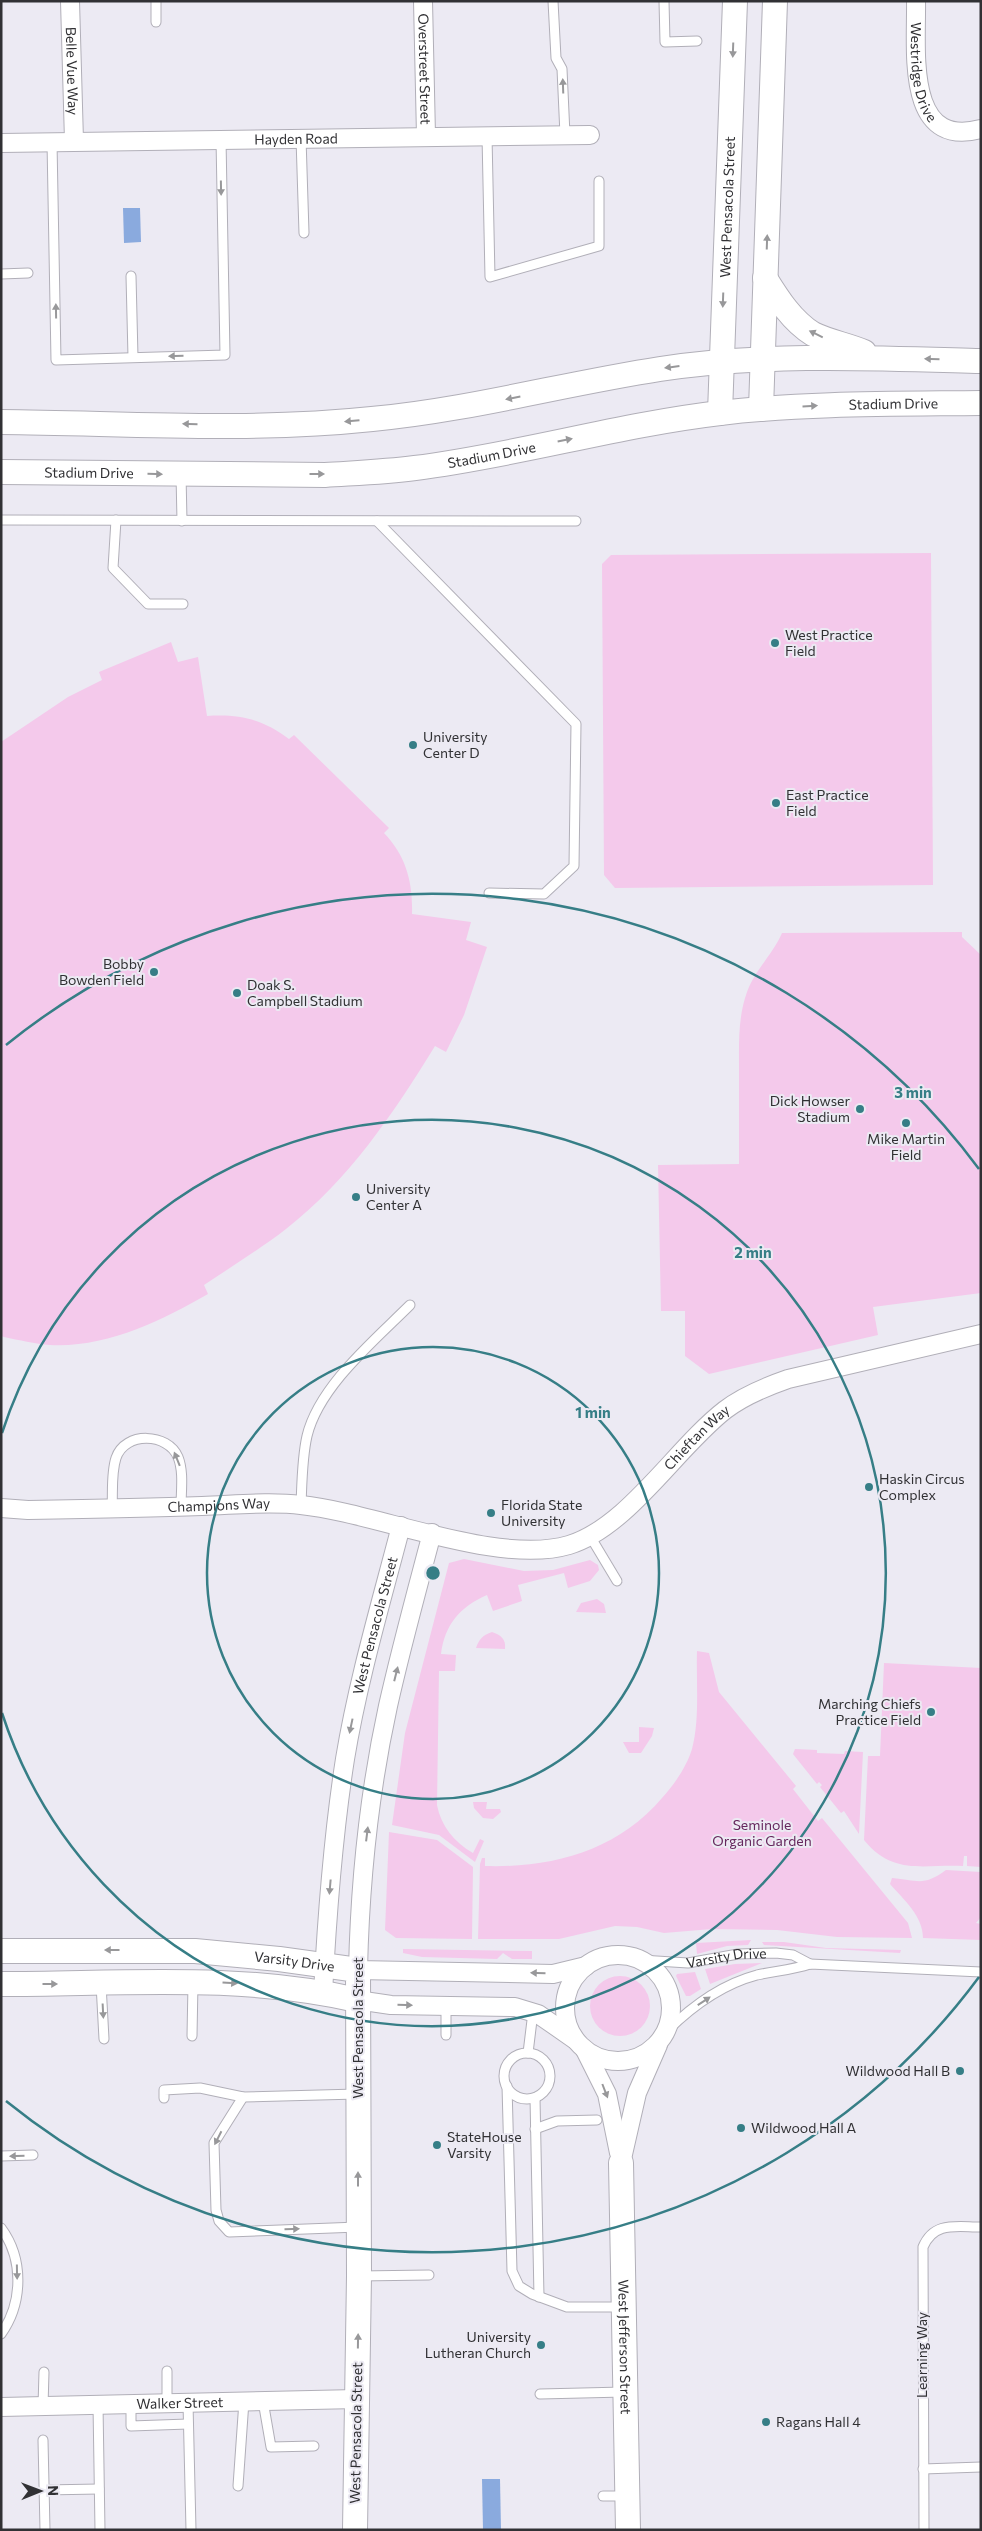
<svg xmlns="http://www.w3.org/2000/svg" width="982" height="2531" viewBox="0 0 982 2531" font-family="Commissioner,sans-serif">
<rect width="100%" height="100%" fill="#eceaf3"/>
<g fill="#f4c9eb">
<path d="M 931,553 L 933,885 L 615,888 L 604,875 L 602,564 L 611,555 Z"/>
<path d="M 171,642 L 178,662 L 198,657 L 207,716 C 240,714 262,719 289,739 L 294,735 L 389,828 L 384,833 C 406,856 413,882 412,914 L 471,922 L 466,940 L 487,947 L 464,1015 L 446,1052 L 435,1046 C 393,1114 349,1180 286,1229 C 260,1249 231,1267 204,1285 L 208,1294 C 161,1321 106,1348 50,1345 C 35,1344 19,1340 4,1337 L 1,1336 L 1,742 L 68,697 L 102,680 L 99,672 Z"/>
<path d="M 962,932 L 962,937 L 981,955 L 981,1293 L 873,1307 L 878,1335 L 709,1374 L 685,1356 L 685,1311 L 661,1311 L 658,1165 L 739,1164 C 739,1132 739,1100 739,1068 C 739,1042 738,1017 747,992 C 755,970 773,954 782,933 Z"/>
<path d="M 464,1559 L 524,1571 L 553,1570 L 590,1560 L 598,1565 L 599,1570 L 590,1581 L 568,1588 L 564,1573 L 518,1585 L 522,1601 L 493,1611 L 487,1595 C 460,1607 445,1624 441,1654 L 456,1655 L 455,1671 L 439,1671 L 437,1805 C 441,1826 454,1842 473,1853 L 480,1839 L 484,1841 L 475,1862 L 439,1835 L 392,1825 L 405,1733 L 449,1563 Z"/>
<path d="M 597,1599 L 604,1604 L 606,1613 L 576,1612 L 581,1603 Z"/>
<path d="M 492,1632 C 501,1635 506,1639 505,1649 L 476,1648 C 479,1639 483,1635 492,1632 Z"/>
<path d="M 697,1651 L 709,1653 L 719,1692 L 796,1786 L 793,1789 L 818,1821 L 822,1818 L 908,1923 L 912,1938 L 837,1937 L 777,1930 L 712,1929 L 664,1933 L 637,1927 L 615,1926 L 559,1939 L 478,1939 L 480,1864 L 482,1858 L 485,1858 L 485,1866 C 552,1868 617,1851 662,1798 C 674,1785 687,1766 692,1749 C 700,1719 696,1682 697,1651 Z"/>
<path d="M 884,1663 L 981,1668 L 981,1867 L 967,1866 L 967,1856 L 964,1856 L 963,1866 C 924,1864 893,1876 864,1840 L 868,1756 L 880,1756 Z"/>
<path d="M 639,1727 L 654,1728 L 652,1736 L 641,1753 L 629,1753 L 623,1742 L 639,1742 Z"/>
<path d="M 795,1749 L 817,1750 L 817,1753 L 844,1754 L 845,1751 L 863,1752 L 859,1834 L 844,1811 L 841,1813 L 820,1787 L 822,1785 L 819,1782 L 817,1784 L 793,1754 Z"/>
<path d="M 473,1802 L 487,1802 L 486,1809 L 500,1809 L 501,1812 L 493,1819 L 483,1818 L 474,1808 Z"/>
<path d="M 389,1832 L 437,1840 L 473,1867 L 472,1939 L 396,1938 L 385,1930 Z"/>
<path d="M 946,1870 L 981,1872 L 981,1917 L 976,1923 L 981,1924 L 981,1940 L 923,1938 C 923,1916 904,1900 890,1884 L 892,1878 C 918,1880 923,1887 946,1870 Z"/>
<path d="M 751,1940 L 748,1945 L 727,1946 L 697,1954 L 696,1943 Z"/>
<path d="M 762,1942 L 784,1942 L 826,1948 L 901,1950 L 900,1953 L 764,1945 Z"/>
<path d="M 403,1949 L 532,1951 L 532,1959 L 512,1959 L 503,1953 L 497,1959 L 422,1957 L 403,1953 Z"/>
<path d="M 762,1963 L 710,1984 L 705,1969 L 735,1964 Z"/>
<path d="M 695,1972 L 701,1989 L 690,1996 L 686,1996 L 676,1976 L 677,1974 Z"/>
<circle cx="620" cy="2006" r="30"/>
</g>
<g fill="#8aaade">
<path d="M 123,208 L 140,208 L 141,242 L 124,243 Z"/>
<path d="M 482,2479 L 500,2479 L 501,2530 L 483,2530 Z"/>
</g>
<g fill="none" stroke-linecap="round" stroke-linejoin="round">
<defs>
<g id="lane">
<path d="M 156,1 L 156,22"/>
<path d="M 553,1 L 556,58 L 562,69 L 565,135"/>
<path d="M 664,1 L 665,42 L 697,41"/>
<path d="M 487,136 L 490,277 L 599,246 L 599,181"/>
<path d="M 301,138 L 304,233"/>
<path d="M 52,142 L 56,360 L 225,355 L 221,139"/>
<path d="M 1,274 L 28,273"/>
<path d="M 131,276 L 133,357"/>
<path d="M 181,474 L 182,521"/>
<path d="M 1,520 L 576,521"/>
<path d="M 116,520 L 113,568 L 148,604 L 183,604"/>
<path d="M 377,521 L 576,724 L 574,866 L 544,894 L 489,893"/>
<path d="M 301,1505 C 302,1482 302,1458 307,1436 C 319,1386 375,1340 410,1305"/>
<path d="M 112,1508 C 113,1492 111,1473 116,1458 C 125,1431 168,1433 178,1457 C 184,1472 181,1491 181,1507"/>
<path d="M 590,1536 L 617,1581"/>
<path id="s1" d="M 641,1960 L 688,1963 L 738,1954 L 776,1953 L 793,1955 L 810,1964"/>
<path d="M 101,1984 L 104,2039"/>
<path d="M 666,2032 C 691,2007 723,1984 757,1975 C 775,1971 792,1970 810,1964 L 981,1972"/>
<path d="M 446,2035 L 446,2005"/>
<path d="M 192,2036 L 193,1984"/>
<path d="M 528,2053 L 533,2012"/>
<circle cx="527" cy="2076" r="23"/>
<path d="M 507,2086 L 512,2271 L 519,2286 L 532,2294 L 567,2307 L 623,2307"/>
<path d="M 243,2097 L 214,2143 L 216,2210 L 219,2221 L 229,2232 L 358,2227"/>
<path d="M 164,2098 L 164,2090 L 200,2088 L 243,2097 L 357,2094"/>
<path d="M 535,2098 L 539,2297"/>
<path d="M 535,2129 L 557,2121 L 597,2120"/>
<path d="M 1,2156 L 33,2155"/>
<path d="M 1,2228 C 24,2259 23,2303 1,2334"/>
<path d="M 359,2276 L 429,2275"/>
<path d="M 167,2371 L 167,2403"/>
<path d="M 540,2394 L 624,2392"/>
<path d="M 263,2401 L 271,2447 L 314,2446"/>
<path d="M 188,2403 L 191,2530"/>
<path d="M 131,2404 L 131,2426 L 188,2424"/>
<path d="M 98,2405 L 100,2530"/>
<path d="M 43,2406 L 44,2372"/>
<path d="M 43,2440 L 45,2530"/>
<path d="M 923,2469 L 981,2467"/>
<path d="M 238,2486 L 244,2401"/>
<path d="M 44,2490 L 99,2489"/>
<path d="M 603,2496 L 627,2496"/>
<path d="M 924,2530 L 923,2247 C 934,2221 956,2227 981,2227"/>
</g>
<g id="street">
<path id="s2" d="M 70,1 L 74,141"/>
<path id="s3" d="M 423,1 L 426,136"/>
<path id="s4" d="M 916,1 C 917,48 904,150 981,129"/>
<path id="s5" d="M 1,143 L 590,135"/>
<path id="s6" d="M 1,1508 L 28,1510 C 86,1509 144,1508 202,1506 C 234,1505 269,1501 301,1505 C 377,1513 498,1566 569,1545 C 628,1527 676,1448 725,1410 C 743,1396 765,1387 788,1379 L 981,1334"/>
<path d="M 432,1533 C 417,1590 401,1648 388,1706 C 369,1793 360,1881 358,1970 L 553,1974 L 586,1966"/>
<circle cx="618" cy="2008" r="53"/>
<path id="s7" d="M 323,1993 C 327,1915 333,1836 345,1759 C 358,1680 381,1603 401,1526"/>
<path d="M 357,2000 L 391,2005 L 515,2007 L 538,2014 L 574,2039"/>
<path d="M 585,2050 L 607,2094 L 619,2153"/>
<path d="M 621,2163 L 637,2093 L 658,2045"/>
<path id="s8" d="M 1,2407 L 357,2399"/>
</g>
<g id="secondary">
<path d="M 765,278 C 778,299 792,321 813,334 C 829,342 848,345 864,352"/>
<path d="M 761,409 L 775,1"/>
<path id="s9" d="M 720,413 L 735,1"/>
<path d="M 1,422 C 124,423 249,432 372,419 C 469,410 563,384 660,369 C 766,353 874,358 981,361"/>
<path id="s10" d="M 1,472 L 325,475 C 355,473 385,472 415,468 C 518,455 618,425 720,413 C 807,403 894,404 981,403"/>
<path id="s11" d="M 1,1951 L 195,1951 L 279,1959 L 358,1970 L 359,2276 L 355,2530"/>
<path d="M 1,1984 C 120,1984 240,1973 357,2000"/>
<path id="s12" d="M 621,2163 L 628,2530"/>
</g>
</defs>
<use href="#lane" stroke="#b1afb8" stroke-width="11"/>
<use href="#street" stroke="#b1afb8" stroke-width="20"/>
<use href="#secondary" stroke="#b1afb8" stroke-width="26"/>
<use href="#lane" stroke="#fff" stroke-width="9"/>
<use href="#street" stroke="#fff" stroke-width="18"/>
<use href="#secondary" stroke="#fff" stroke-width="24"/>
</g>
<defs><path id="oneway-solid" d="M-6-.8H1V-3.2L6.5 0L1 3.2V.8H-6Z" transform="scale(1.25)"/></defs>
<g fill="#98989a">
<use href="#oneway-solid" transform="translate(733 50) rotate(92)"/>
<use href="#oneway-solid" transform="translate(563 86) rotate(-92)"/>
<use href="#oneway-solid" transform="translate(221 188) rotate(89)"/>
<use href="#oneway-solid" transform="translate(767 242) rotate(-88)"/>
<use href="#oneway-solid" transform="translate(723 300) rotate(92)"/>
<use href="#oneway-solid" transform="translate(56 311) rotate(-91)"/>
<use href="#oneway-solid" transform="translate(816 334) rotate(-154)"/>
<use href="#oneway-solid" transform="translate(176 356) rotate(178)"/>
<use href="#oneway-solid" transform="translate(932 359) rotate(-179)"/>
<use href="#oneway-solid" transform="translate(672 367) rotate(173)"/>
<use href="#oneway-solid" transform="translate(513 398) rotate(169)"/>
<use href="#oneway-solid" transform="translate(810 406) rotate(-3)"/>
<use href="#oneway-solid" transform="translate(352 421) rotate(175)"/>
<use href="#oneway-solid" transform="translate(190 424) rotate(-179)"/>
<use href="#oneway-solid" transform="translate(565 440) rotate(-11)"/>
<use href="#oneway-solid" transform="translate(155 474) rotate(1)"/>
<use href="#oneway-solid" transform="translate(317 474)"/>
<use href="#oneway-solid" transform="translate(177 1459) rotate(-112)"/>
<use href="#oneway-solid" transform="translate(396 1674) rotate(-76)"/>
<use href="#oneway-solid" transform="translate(351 1726) rotate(102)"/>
<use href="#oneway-solid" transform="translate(367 1834) rotate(-83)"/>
<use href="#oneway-solid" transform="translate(330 1887) rotate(95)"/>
<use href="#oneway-solid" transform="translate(112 1950) rotate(180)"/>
<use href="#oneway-solid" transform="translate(538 1973) rotate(-179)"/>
<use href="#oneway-solid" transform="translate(230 1983) rotate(4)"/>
<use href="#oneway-solid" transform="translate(50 1984)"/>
<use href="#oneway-solid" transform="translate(704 2001) rotate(-33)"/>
<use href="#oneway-solid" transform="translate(405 2005) rotate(1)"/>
<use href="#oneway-solid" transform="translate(103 2011) rotate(87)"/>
<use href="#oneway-solid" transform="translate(605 2091) rotate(69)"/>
<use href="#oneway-solid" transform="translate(218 2138) rotate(117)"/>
<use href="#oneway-solid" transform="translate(17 2156) rotate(178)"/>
<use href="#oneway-solid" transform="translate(358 2179) rotate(-90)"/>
<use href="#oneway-solid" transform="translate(292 2229) rotate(-2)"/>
<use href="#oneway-solid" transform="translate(17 2272) rotate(89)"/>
<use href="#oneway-solid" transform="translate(358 2341) rotate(-89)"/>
</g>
<g fill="none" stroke="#367e86" stroke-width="2.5">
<circle cx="433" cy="1573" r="226"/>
<path d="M2 1433A453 453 0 1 1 2 1713"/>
<path d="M979 1977A679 679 0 0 1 6 2101M6 1045A679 679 0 0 1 979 1169"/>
</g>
<g fill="#367e86" stroke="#eceaf3" stroke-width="2">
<circle cx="775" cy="643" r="5"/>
<circle cx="413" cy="745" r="5"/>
<circle cx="776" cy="803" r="5"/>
<circle cx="154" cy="972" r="5"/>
<circle cx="237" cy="993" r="5"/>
<circle cx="860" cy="1109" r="5"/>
<circle cx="906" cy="1123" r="5"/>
<circle cx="356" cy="1197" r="5"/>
<circle cx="869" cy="1487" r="5"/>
<circle cx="491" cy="1513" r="5"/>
<circle cx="931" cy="1712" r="5"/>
<circle cx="960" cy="2071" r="5"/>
<circle cx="741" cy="2128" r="5"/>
<circle cx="437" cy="2145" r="5"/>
<circle cx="541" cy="2345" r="5"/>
<circle cx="766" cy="2422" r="5"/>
</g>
<g text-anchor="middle" stroke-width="4" stroke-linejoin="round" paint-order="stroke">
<g font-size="14" fill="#313134" stroke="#eceaf3">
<text dy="5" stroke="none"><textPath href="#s3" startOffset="68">Overstreet Street</textPath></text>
<text dy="5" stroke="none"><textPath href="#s2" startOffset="70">Belle Vue Way</textPath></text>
<text dy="5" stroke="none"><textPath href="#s4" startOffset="72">Westridge Drive</textPath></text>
<text dy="5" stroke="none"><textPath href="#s5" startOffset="295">Hayden Road</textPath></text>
<text dy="5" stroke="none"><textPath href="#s9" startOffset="206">West Pensacola Street</textPath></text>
<text dy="5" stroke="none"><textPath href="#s10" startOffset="898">Stadium Drive</textPath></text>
<text dy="5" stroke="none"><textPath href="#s10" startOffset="492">Stadium Drive</textPath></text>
<text dy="5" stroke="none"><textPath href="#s10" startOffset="88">Stadium Drive</textPath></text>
<text dy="5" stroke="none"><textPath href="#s6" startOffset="742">Chieftan Way</textPath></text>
<text dy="5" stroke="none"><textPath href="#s6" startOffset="218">Champions Way</textPath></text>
<text dy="5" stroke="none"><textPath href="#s7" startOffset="372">West Pensacola Street</textPath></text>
<text dy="5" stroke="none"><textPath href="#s1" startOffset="86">Varsity Drive</textPath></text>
<text dy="5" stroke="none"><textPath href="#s11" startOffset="294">Varsity Drive</textPath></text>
<text transform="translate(358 2028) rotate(-90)" y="5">West Pensacola Street</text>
<text dy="5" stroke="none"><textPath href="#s12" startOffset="184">West Jefferson Street</textPath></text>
<text transform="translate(922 2355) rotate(-90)" y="5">Learning Way</text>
<text dy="5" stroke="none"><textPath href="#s8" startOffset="179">Walker Street</textPath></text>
<text transform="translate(356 2433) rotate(-89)" y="5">West Pensacola Street</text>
</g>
<g font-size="14" fill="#313134" stroke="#eceaf3" text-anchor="start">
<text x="785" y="640">West Practice<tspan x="785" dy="16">Field</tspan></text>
<text x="423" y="742">University<tspan x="423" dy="16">Center D</tspan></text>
<text x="786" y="800">East Practice<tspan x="786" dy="16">Field</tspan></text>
<text x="144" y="969" text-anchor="end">Bobby<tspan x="144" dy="16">Bowden Field</tspan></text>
<text x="247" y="990">Doak S.<tspan x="247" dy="16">Campbell Stadium</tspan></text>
<text x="850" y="1106" text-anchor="end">Dick Howser<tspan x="850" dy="16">Stadium</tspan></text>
<text x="906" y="1144" text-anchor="middle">Mike Martin<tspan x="906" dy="16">Field</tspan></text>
<text x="366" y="1194">University<tspan x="366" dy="16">Center A</tspan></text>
<text x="879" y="1484">Haskin Circus<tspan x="879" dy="16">Complex</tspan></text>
<text x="501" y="1510">Florida State<tspan x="501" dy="16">University</tspan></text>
<text x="921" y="1709" text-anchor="end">Marching Chiefs<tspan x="921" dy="16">Practice Field</tspan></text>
<text x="950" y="2076" text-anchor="end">Wildwood Hall B</text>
<text x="751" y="2133">Wildwood Hall A</text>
<text x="447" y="2142">StateHouse<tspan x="447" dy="16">Varsity</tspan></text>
<text x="531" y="2342" text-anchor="end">University<tspan x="531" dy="16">Lutheran Church</tspan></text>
<text x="776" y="2427">Ragans Hall 4</text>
</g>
<g font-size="14" fill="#66285e" stroke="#eceaf3">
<text x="762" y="1830">Seminole<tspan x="762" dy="16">Organic Garden</tspan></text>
</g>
</g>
<circle cx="433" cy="1573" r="8" fill="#367e86" stroke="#eceaf3" stroke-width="2.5"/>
<g font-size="15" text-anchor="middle" font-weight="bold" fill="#367e86" stroke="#eceaf3" stroke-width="4" stroke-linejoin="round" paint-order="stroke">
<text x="913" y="1098">3 min</text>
<text x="753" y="1258">2 min</text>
<text x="593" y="1418">1 min</text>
</g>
<rect width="982" height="2531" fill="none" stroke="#313134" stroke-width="5"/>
<g transform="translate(40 2491) rotate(89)" stroke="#eceaf3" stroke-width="4" paint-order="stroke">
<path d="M0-4L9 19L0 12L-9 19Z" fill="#313134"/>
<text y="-8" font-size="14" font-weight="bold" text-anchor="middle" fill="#313134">N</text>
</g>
</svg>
